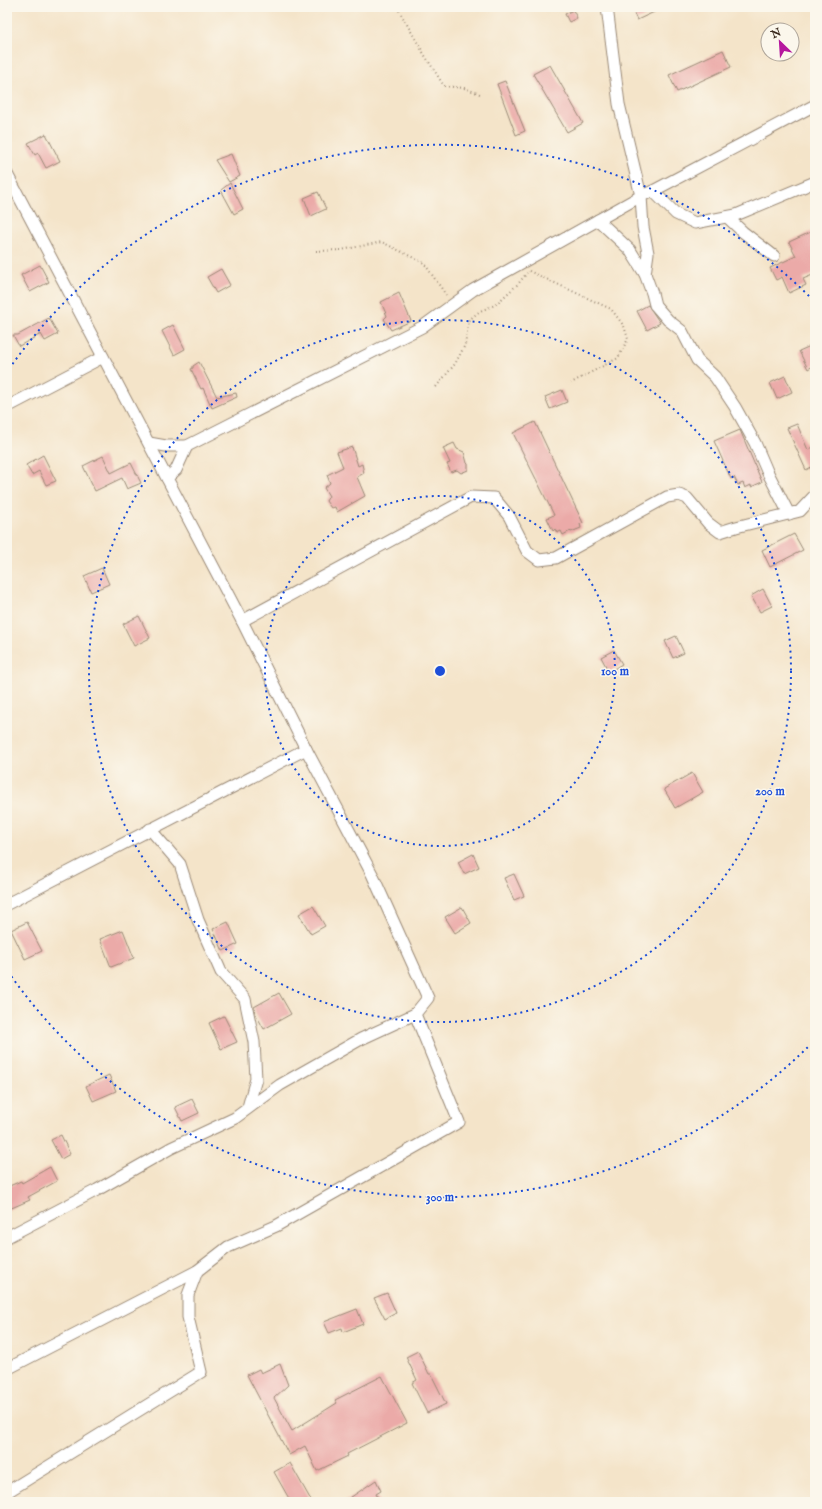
<svg xmlns="http://www.w3.org/2000/svg" width="822" height="1509" viewBox="0 0 822 1509" font-family="'IM FELL English',serif">
<rect width="100%" height="100%" fill="#fbf7ec"/>
<filter id="ink" filterUnits="userSpaceOnUse"><feTurbulence type="fractalNoise" baseFrequency=".025" numOctaves="2"/><feDisplacementMap in="SourceGraphic" scale="8" xChannelSelector="R" yChannelSelector="G"/><feConvolveMatrix kernelMatrix="1 2 1 2 8 2 1 2 1" color-interpolation-filters="sRGB"/></filter>
<filter id="wash" filterUnits="userSpaceOnUse"><feTurbulence type="fractalNoise" baseFrequency=".012" numOctaves="4" result="noise"/><feDisplacementMap in="SourceGraphic" scale="16" xChannelSelector="R" yChannelSelector="G"/><feGaussianBlur stdDeviation="0.9" result="paint"/><feColorMatrix in="noise" values="0 0 0 0 0 0 0 0 0 0 0 0 0 0 0 0 0 1.4 0 .05"/><feComposite in="paint" operator="in"/></filter>
<g filter="url(#wash)">
<rect width="100%" height="100%" fill="#f4e4c9"/>
<g id="blocks">
<g fill="#ebaaa8">
<path d="M 631,7 L 665,7 L 637,20 Z"/>
<path d="M 573,10 L 577,18 L 569,22 L 565,14 Z"/>
<path d="M 723,50 L 731,67 L 677,92 L 669,75 Z"/>
<path d="M 550,65 L 583,123 L 567,132 L 533,74 Z"/>
<path d="M 505,81 L 525,131 L 516,135 L 497,84 Z"/>
<path d="M 46,134 L 60,161 L 46,168 L 38,153 L 35,155 L 28,143 Z"/>
<path d="M 231,154 L 240,176 L 229,182 L 215,160 Z"/>
<path d="M 230,183 L 243,209 L 234,214 L 221,190 Z"/>
<path d="M 318,192 L 326,209 L 311,216 L 304,198 Z"/>
<path d="M 815,230 L 815,274 L 803,279 L 806,285 L 789,293 L 782,277 L 776,280 L 770,268 L 796,256 L 789,242 Z"/>
<path d="M 40,265 L 49,282 L 30,292 L 21,275 Z"/>
<path d="M 221,269 L 230,285 L 216,293 L 207,277 Z"/>
<path d="M 399,293 L 411,321 L 391,330 L 384,319 L 387,316 L 381,302 Z"/>
<path d="M 648,305 L 660,323 L 647,330 L 637,311 Z"/>
<path d="M 49,318 L 58,334 L 45,341 L 41,334 L 19,346 L 13,335 L 18,335 Z"/>
<path d="M 173,325 L 185,349 L 174,355 L 162,331 Z"/>
<path d="M 815,344 L 815,365 L 808,369 L 799,351 Z"/>
<path d="M 199,362 L 217,397 L 236,393 L 237,397 L 212,408 L 203,388 L 201,389 L 191,369 L 193,368 L 193,366 Z"/>
<path d="M 785,376 L 792,392 L 777,399 L 770,383 Z"/>
<path d="M 562,390 L 567,402 L 550,409 L 545,397 Z"/>
<path d="M 535,422 L 583,523 L 580,524 L 581,528 L 571,532 L 570,531 L 563,535 L 561,531 L 557,533 L 555,529 L 553,531 L 547,518 L 554,515 L 513,433 Z"/>
<path d="M 797,424 L 808,450 L 815,446 L 815,465 L 806,470 L 787,428 Z"/>
<path d="M 740,430 L 762,482 L 751,487 L 751,485 L 745,488 L 743,483 L 738,485 L 734,477 L 731,479 L 714,441 Z"/>
<path d="M 454,443 L 457,449 L 464,452 L 467,463 L 468,464 L 468,470 L 461,473 L 457,470 L 451,472 L 447,464 L 450,463 L 443,448 Z"/>
<path d="M 352,447 L 358,466 L 362,464 L 364,473 L 357,477 L 365,496 L 337,512 L 335,507 L 331,508 L 326,501 L 329,496 L 324,488 L 330,483 L 327,475 L 343,467 L 337,452 Z"/>
<path d="M 43,455 L 56,481 L 46,485 L 39,471 L 32,475 L 26,465 Z"/>
<path d="M 103,456 L 111,473 L 131,463 L 141,483 L 127,489 L 122,478 L 95,491 L 83,466 Z"/>
<path d="M 794,534 L 803,550 L 770,567 L 762,550 Z"/>
<path d="M 102,568 L 109,584 L 91,592 L 84,576 Z"/>
<path d="M 763,589 L 772,606 L 760,612 L 751,596 Z"/>
<path d="M 139,616 L 150,638 L 134,646 L 123,624 Z"/>
<path d="M 676,636 L 684,653 L 673,658 L 665,641 Z"/>
<path d="M 614,650 L 622,664 L 609,672 L 601,657 Z"/>
<path d="M 692,773 L 703,792 L 675,808 L 664,789 Z"/>
<path d="M 473,854 L 479,867 L 464,874 L 458,862 Z"/>
<path d="M 514,874 L 524,896 L 514,900 L 504,878 Z"/>
<path d="M 313,906 L 325,926 L 311,934 L 299,914 Z"/>
<path d="M 462,907 L 471,923 L 455,933 L 445,917 Z"/>
<path d="M 27,922 L 42,951 L 25,959 L 11,930 Z"/>
<path d="M 228,922 L 238,944 L 223,951 L 213,929 Z"/>
<path d="M 123,930 L 134,958 L 111,967 L 100,939 Z"/>
<path d="M 279,993 L 291,1014 L 264,1029 L 255,1013 L 254,1007 Z"/>
<path d="M 224,1016 L 237,1042 L 221,1049 L 209,1023 Z"/>
<path d="M 109,1075 L 116,1091 L 93,1101 L 86,1086 Z"/>
<path d="M 192,1099 L 199,1113 L 182,1121 L 175,1107 Z"/>
<path d="M 61,1135 L 70,1154 L 61,1159 L 51,1140 Z"/>
<path d="M 50,1167 L 57,1181 L 28,1197 L 30,1200 L 7,1210 L 7,1187 L 21,1181 L 22,1183 Z"/>
<path d="M 387,1293 L 396,1313 L 385,1319 L 374,1298 Z"/>
<path d="M 357,1309 L 363,1324 L 343,1332 L 342,1328 L 329,1333 L 324,1322 Z"/>
<path d="M 418,1351 L 429,1374 L 431,1374 L 446,1404 L 427,1413 L 412,1383 L 417,1380 L 406,1357 Z"/>
<path d="M 280,1364 L 288,1385 L 274,1398 L 292,1431 L 337,1403 L 335,1400 L 382,1376 L 407,1423 L 347,1454 L 348,1456 L 317,1471 L 305,1446 L 289,1455 L 247,1375 L 259,1369 L 261,1373 Z"/>
<path d="M 290,1463 L 312,1502 L 291,1502 L 274,1472 Z"/>
<path d="M 376,1480 L 381,1491 L 376,1494 L 380,1502 L 344,1502 Z"/>
</g>
</g>
</g>
<g filter="url(#ink)">
<use href="#blocks" fill-opacity="0" stroke="#988774" stroke-width="1"/>
<g fill="none" stroke-linecap="round" stroke-linejoin="round">
<defs>
<g id="street">
<path d="M 607,7 L 619,104 L 641,196 L 643,227 L 648,253 L 645,274"/>
<path d="M 7,174 L 242,621 L 306,749 L 372,874 L 428,998 L 415,1014 L 459,1122 L 276,1226 L 228,1247 L 197,1271 L 7,1369"/>
<path d="M 653,191 L 676,214 L 695,223 L 736,215 L 815,182"/>
<path d="M 727,217 L 743,232 L 774,256"/>
<path d="M 598,220 L 630,250 L 645,274 L 652,293 L 655,305 L 668,320 L 682,331 L 697,360 L 715,377 L 735,407 L 755,443 L 767,471 L 789,514"/>
<path d="M 7,407 L 103,357"/>
<path d="M 149,443 L 166,446 L 187,446 L 422,327 L 473,290 L 641,196 L 653,191 L 815,105"/>
<path d="M 167,478 L 176,470 L 187,446"/>
<path d="M 242,621 L 471,497 L 494,498 L 509,516 L 527,551 L 539,560 L 556,558 L 667,497 L 679,495 L 687,498 L 708,523 L 720,532 L 736,527 L 800,511 L 815,495"/>
<path d="M 150,829 L 180,864 L 198,920 L 221,972 L 245,999 L 254,1042 L 256,1079 L 248,1107"/>
<path d="M 7,904 L 306,749"/>
<path d="M 7,1237 L 97,1190 L 171,1148 L 235,1118 L 280,1085 L 361,1039 L 415,1014"/>
<path d="M 7,1492 L 201,1372 L 188,1317 L 188,1295 L 197,1271"/>
</g>
</defs>
<use href="#street" stroke="#988774" stroke-width="13"/>
<g stroke="#988774" stroke-width="2" stroke-dasharray="1 3" stroke-linecap="butt">
<path d="M 397,7 L 424,54 L 444,86 L 464,88 L 480,94"/>
<path d="M 316,251 L 341,250 L 382,242 L 424,263 L 446,295"/>
<path d="M 529,271 L 611,309 L 624,326 L 628,339 L 618,358 L 571,383"/>
<path d="M 436,387 L 455,364 L 465,345 L 469,320 L 480,311 L 495,305 L 518,284 L 527,273"/>
</g>
<use href="#street" stroke="#fff" stroke-width="11"/>
</g>
</g>
<g fill="none" stroke="#1d4ed8" stroke-width="2" stroke-dasharray="2 4">
<circle cx="440" cy="671" r="175"/>
<circle cx="440" cy="671" r="351"/>
<path d="M812 1043A526 526 0 0 1 9 973M9 369A526 526 0 0 1 812 299"/>
</g>
<circle cx="440" cy="671" r="6" fill="#1d4ed8" stroke="#fbf7ec" stroke-width="2"/>
<g font-size="12" text-anchor="middle" font-weight="bold" fill="#1d4ed8" stroke="#fbf7ec" stroke-width="3" stroke-linejoin="round" paint-order="stroke">
<text x="615" y="675">100 m</text>
<text x="770" y="795">200 m</text>
<text x="440" y="1201">300 m</text>
</g>
<rect width="822" height="1509" fill="none" stroke="#fbf7ec" stroke-width="24"/>
<g transform="translate(780 42) rotate(335)"><circle r="19" fill="#fbf7ec" stroke="#aea59a"/>
<path d="M0-3L7 15L0 10L-7 15Z" fill="#b5179e"/>
<text y="-6" font-size="11" font-weight="bold" text-anchor="middle" fill="#3b2a1e">N</text>
</g>
</svg>
